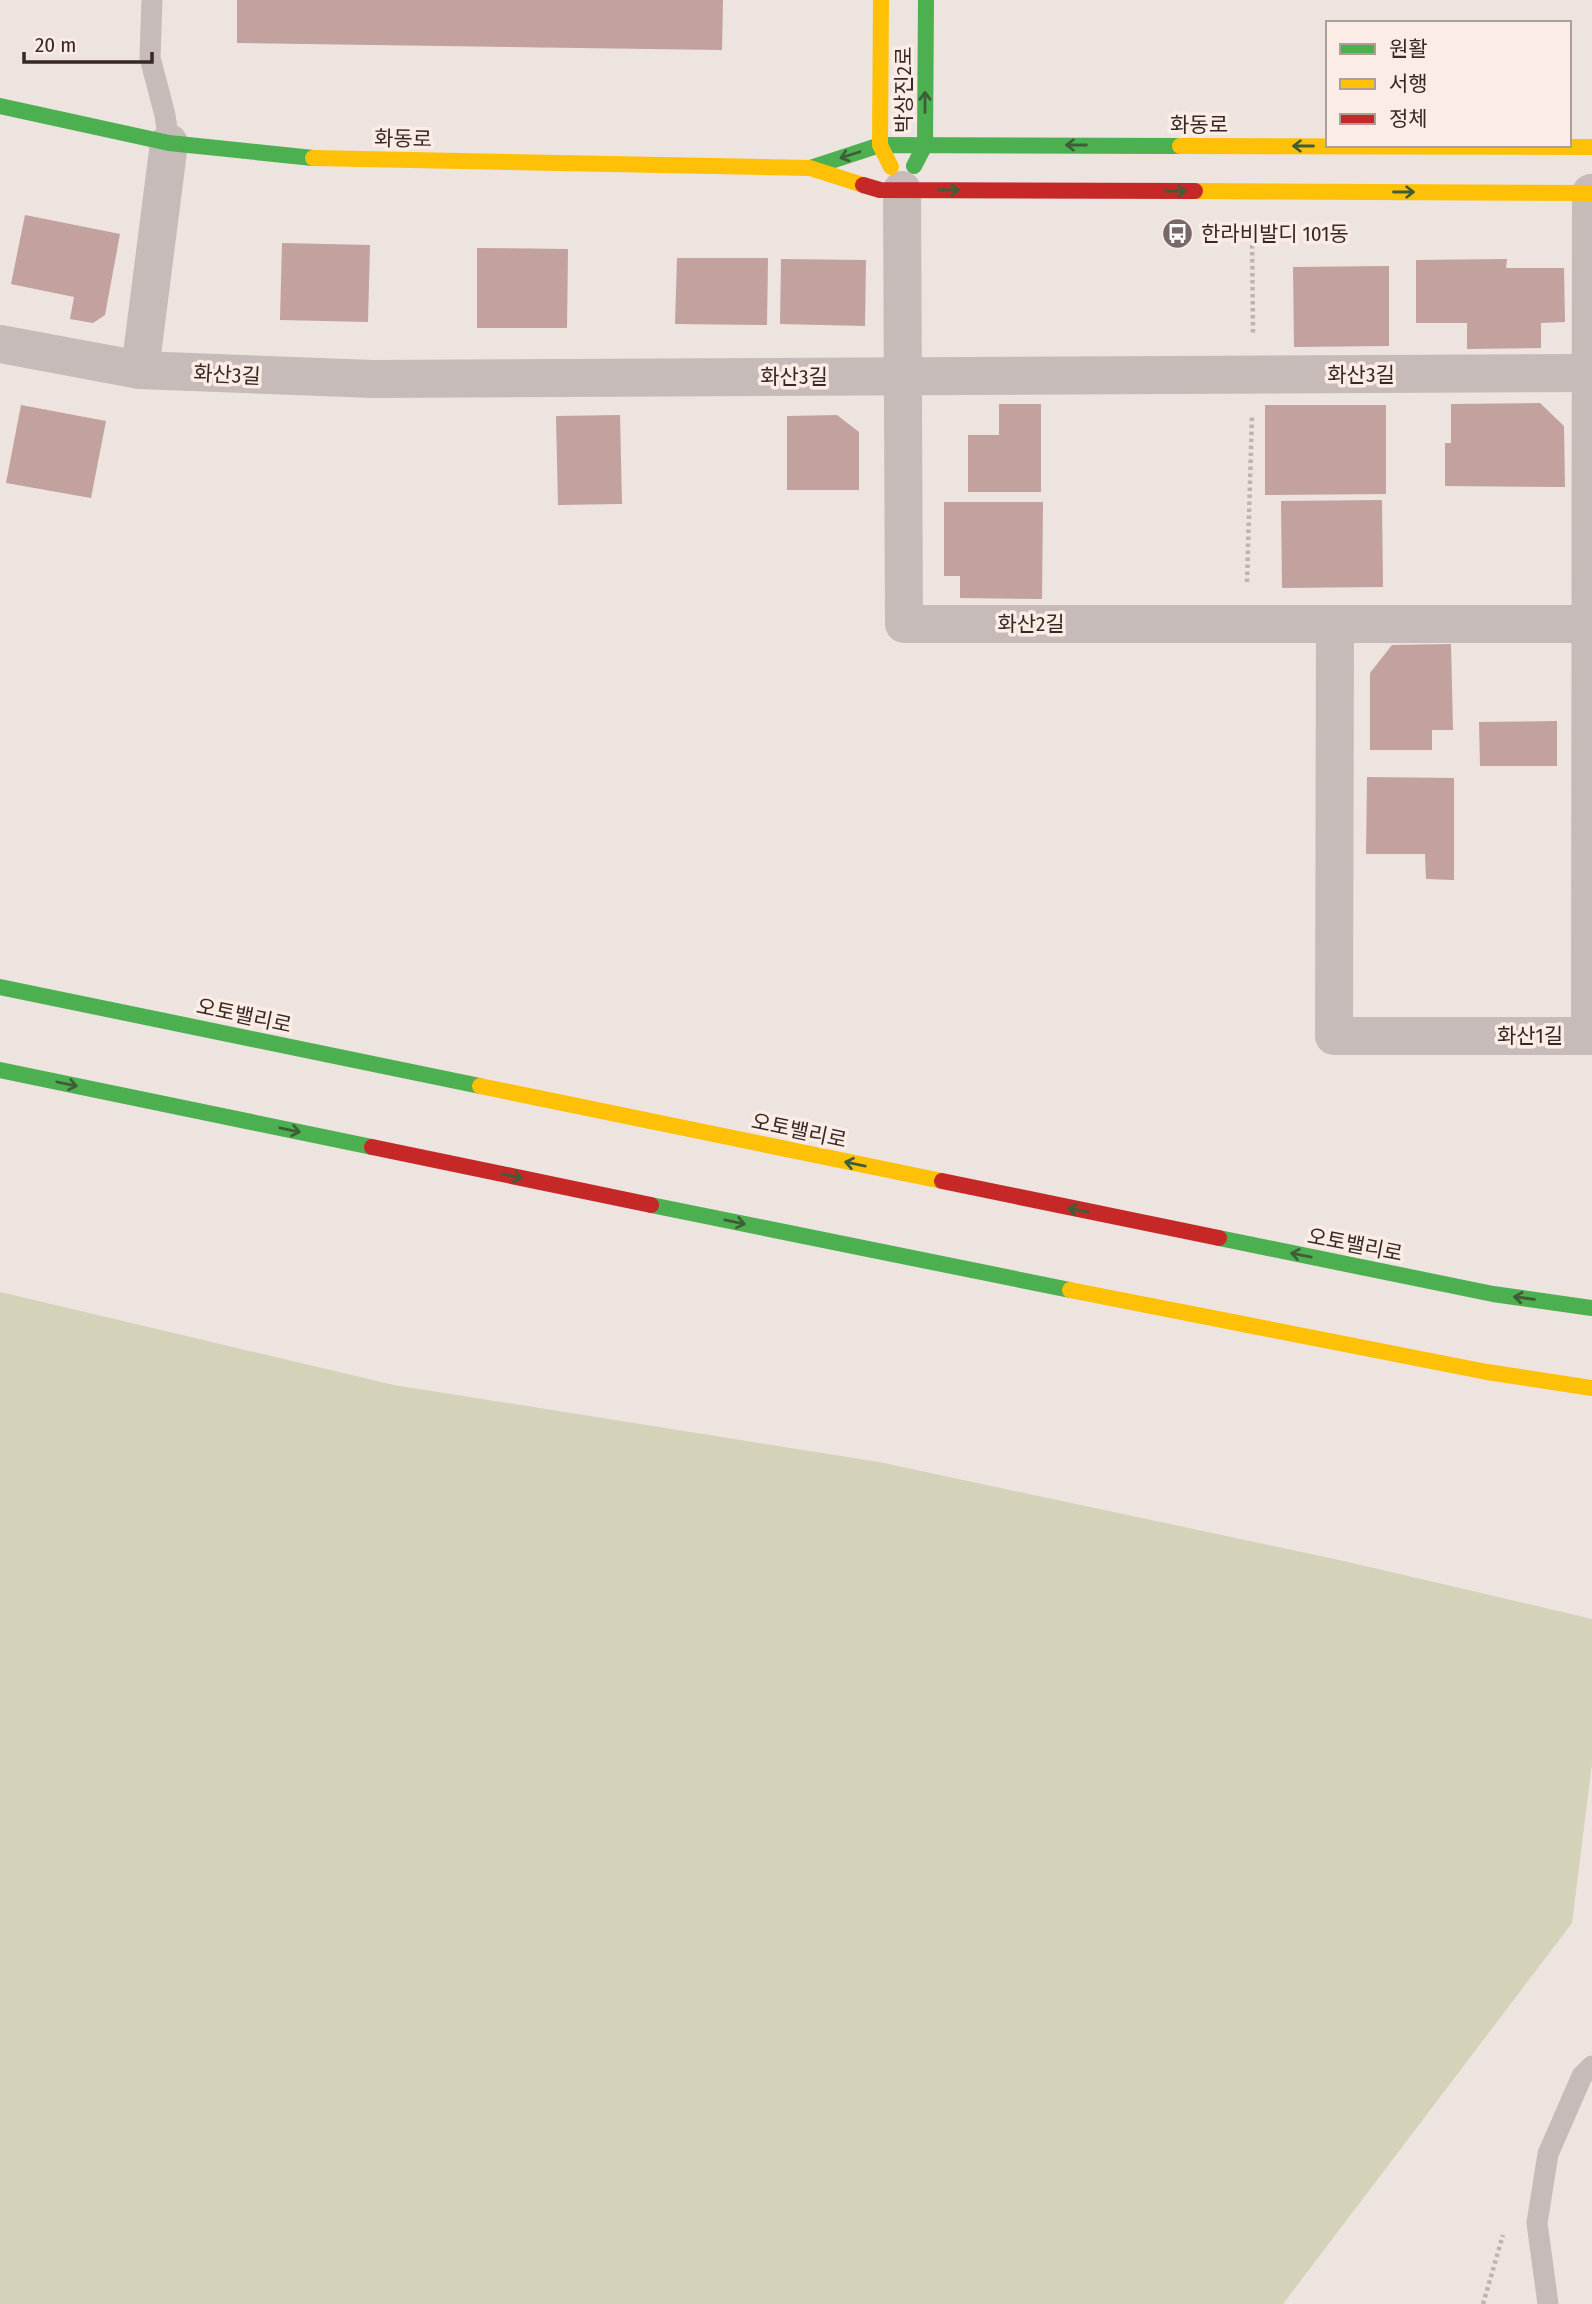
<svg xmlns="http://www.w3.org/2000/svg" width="1592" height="2304" viewBox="0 0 1592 2304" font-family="'Fira Sans Condensed','Noto Sans KR',sans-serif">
<rect width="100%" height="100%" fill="#ede3df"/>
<path fill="#d4d2b8" d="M 0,1292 L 394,1385 L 879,1462 L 1348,1562 L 1592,1619 L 1592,1763 L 1572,1923 L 1283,2304 L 0,2304 Z"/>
<g fill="#c2a19f">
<path d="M 237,0 L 723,0 L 722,50 L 237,43 Z"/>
<path d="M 25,215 L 120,234 L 105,315 L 93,323 L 70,319 L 74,297 L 11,284 Z"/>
<path d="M 282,243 L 370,245 L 368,322 L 280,320 Z"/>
<path d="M 477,248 L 568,249 L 567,328 L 477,328 Z"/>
<path d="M 677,258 L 768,258 L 767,325 L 675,324 Z"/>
<path d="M 781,259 L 866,260 L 865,326 L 780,324 Z"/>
<path d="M 1507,259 L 1506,268 L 1564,268 L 1565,322 L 1541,323 L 1541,348 L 1467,349 L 1467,323 L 1416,323 L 1416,260 Z"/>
<path d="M 1389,266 L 1389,346 L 1294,347 L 1293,267 Z"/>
<path d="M 1540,403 L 1564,426 L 1565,487 L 1445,486 L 1445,443 L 1451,443 L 1451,404 Z"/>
<path d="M 999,404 L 1041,404 L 1041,492 L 968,492 L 968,435 L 999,435 Z"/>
<path d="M 21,405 L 106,421 L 91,498 L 6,483 Z"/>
<path d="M 1265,405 L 1386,405 L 1386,494 L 1265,495 Z"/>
<path d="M 620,415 L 622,504 L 558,505 L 556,416 Z"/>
<path d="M 837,415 L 859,432 L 859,490 L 787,490 L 787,416 Z"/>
<path d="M 1382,500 L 1383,587 L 1282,588 L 1281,501 Z"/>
<path d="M 944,502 L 1043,502 L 1042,599 L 960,598 L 960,576 L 944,576 Z"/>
<path d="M 1451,644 L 1453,730 L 1432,730 L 1432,750 L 1370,750 L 1370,673 L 1392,645 Z"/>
<path d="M 1557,721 L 1557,766 L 1480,766 L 1479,722 Z"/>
<path d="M 1367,777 L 1454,778 L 1454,880 L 1426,879 L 1425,854 L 1366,854 Z"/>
</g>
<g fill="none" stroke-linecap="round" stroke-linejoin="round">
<g stroke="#bfb3b0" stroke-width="4.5" stroke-dasharray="3.5 3.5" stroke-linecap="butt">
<path d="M 1252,231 L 1253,334"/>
<path d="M 1247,582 L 1252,416"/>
<path d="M 1483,2304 L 1503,2235"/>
</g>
<g stroke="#c6bbb8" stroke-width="21">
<path d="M 152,0 L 150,58 L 165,115 L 169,143"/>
<path d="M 1548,2304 L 1537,2223 L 1548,2154 L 1582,2076 L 1592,2066"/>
</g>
<g stroke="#c6bbb8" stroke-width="38">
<path d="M 902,190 L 904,624 L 1592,624"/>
<path d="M 0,344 L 140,370 L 373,379 L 1591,373"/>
<path d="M 140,370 L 169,143"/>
<path d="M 1335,624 L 1334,1036 L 1590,1036 L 1591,193"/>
</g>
<g stroke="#4caf50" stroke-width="16">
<path d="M 0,106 L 169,143 L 313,158"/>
<path d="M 914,166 L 925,145 L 926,0"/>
<path d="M 810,168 L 880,145 L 1180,146"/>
<path d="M 0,987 L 480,1086"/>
<path d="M 0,1070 L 372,1147"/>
<path d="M 651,1205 L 1070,1290"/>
<path d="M 1219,1238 L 1493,1294 L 1592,1308"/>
</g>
<g stroke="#ffc107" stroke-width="16">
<path d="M 881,0 L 880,145 L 891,167"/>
<path d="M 1180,146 L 1592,147"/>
<path d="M 313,158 L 810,168 L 863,185"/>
<path d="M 1195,191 L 1592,193"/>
<path d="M 480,1086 L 942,1181"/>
<path d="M 1070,1290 L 1487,1372 L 1592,1388"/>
</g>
<g stroke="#c62828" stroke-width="16">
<path d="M 863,185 L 880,190 L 1195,191"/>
<path d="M 372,1147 L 651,1205"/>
<path d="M 942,1181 L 1219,1238"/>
</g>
</g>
<defs><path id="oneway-shaft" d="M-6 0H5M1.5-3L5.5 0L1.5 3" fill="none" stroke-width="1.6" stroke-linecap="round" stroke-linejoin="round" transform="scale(1.75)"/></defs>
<g stroke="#3f5e37">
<use href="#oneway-shaft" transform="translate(925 102) rotate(-90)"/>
<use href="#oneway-shaft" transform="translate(1076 145) rotate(-180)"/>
<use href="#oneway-shaft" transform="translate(1303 146) rotate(-180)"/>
<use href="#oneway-shaft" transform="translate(850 155) rotate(162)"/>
<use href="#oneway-shaft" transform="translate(949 190)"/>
<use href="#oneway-shaft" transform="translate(1176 191)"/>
<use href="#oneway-shaft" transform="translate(1404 192)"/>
<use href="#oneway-shaft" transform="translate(67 1084) rotate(12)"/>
<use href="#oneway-shaft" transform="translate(290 1130) rotate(12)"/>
<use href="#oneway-shaft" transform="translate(855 1164) rotate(-168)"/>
<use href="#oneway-shaft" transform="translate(512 1176) rotate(12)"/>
<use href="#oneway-shaft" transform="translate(1078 1210) rotate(-169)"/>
<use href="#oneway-shaft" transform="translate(735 1222) rotate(12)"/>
<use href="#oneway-shaft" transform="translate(1301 1255) rotate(-169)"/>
<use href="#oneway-shaft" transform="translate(1524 1298) rotate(-172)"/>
</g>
<defs>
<symbol id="bus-disc" viewBox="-11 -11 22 22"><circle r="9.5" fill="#776967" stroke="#fbece6"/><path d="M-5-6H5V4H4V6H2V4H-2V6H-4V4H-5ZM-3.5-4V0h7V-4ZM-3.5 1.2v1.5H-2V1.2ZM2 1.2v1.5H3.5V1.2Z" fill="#fff"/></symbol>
</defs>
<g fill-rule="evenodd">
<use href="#bus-disc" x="1160" y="216" width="35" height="35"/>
</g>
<g text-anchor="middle" stroke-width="7" stroke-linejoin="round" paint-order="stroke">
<g font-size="21" fill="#372826" stroke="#fbece6">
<text transform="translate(904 90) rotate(-90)" y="7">박상진2로</text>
<text x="1199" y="132">화동로</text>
<text transform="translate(403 139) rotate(1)" y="7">화동로</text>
<text transform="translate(227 375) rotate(3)" y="7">화산3길</text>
<text x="1361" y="382">화산3길</text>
<text x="794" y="384">화산3길</text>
<text x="1031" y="631">화산2길</text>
<text transform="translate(244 1016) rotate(12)" y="7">오토밸리로</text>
<text x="1530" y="1043">화산1길</text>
<text transform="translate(799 1131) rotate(12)" y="7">오토밸리로</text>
<text transform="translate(1355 1245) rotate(11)" y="7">오토밸리로</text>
</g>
<g font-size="21" fill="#372826" stroke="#fbece6" text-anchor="start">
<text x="1201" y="241">한라비발디 101동</text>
</g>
</g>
<rect x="1326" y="21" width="245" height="126" fill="#fbece6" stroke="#ad9e99" stroke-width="2"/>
<rect x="1340" y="44" width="35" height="10" fill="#4caf50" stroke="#ad9e99" stroke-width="2"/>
<text x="1389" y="56" font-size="21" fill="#372826">원활</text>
<rect x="1340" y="79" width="35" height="10" fill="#ffc107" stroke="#ad9e99" stroke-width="2"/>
<text x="1389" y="91" font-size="21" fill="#372826">서행</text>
<rect x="1340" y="114" width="35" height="10" fill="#c62828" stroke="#ad9e99" stroke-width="2"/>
<text x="1389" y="126" font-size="21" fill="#372826">정체</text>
<path d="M24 52v10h128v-10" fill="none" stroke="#372826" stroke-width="3.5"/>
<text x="35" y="52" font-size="21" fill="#372826" stroke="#fbece6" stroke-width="5" paint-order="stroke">20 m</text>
</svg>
